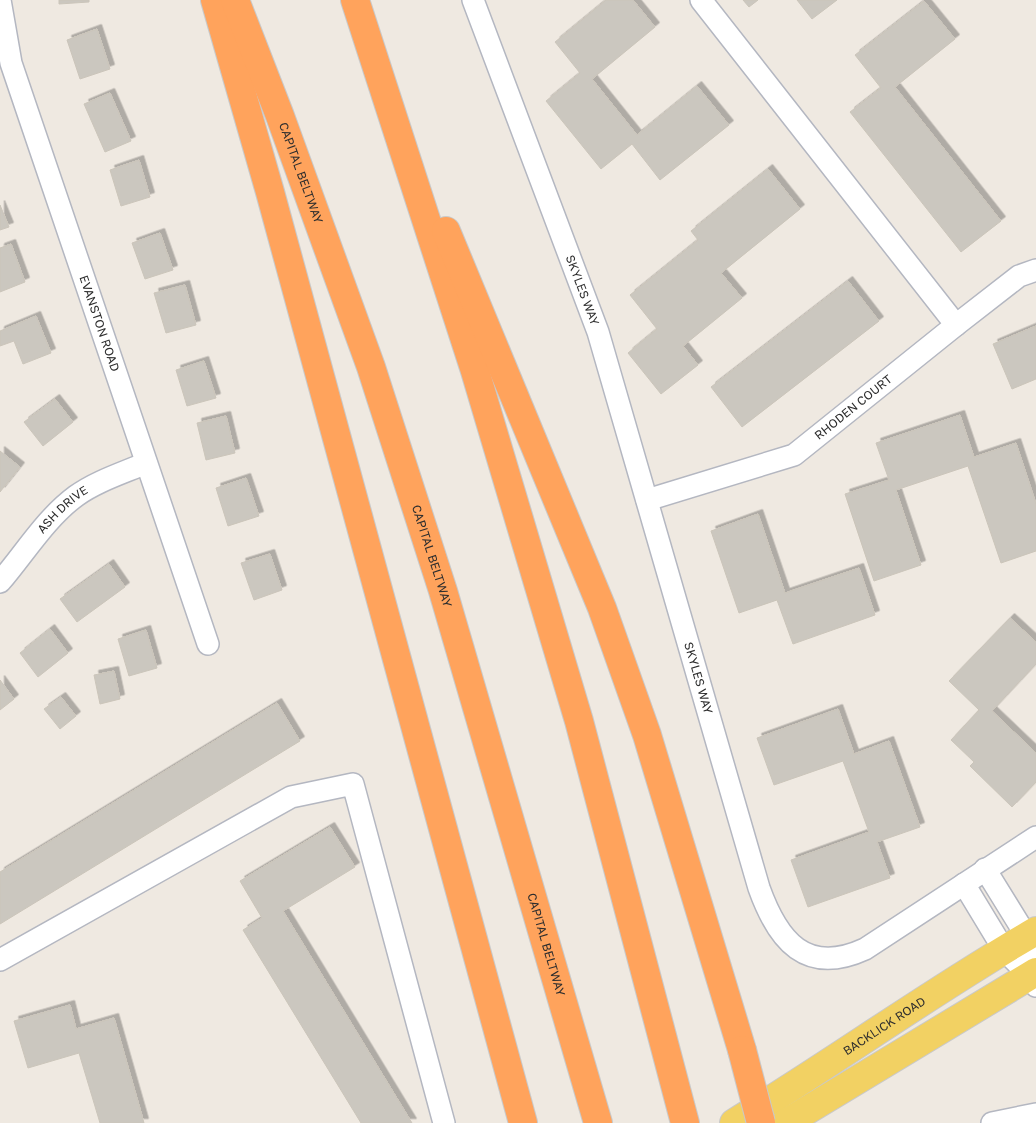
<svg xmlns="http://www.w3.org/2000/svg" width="1036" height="1123" viewBox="0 0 1036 1123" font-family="'Golos Text',sans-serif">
<defs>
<filter id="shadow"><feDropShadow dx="4.5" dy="-4.5" stdDeviation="0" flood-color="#0004"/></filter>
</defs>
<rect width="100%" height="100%" fill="#efe9e1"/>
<g fill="#cbc7bf" stroke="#cbc5ba" filter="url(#shadow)">
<path d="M 59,0 L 89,0 L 89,2 L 59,4 Z"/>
<path d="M 606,0 L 633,0 L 655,27 L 592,79 L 637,135 L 697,86 L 729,125 L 660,180 L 632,144 L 601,169 L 546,101 L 580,73 L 555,42 Z"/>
<path d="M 743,0 L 758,0 L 749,7 Z"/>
<path d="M 797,0 L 837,0 L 812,19 Z"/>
<path d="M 924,1 L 955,39 L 895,87 L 1001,221 L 961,252 L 850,112 L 881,88 L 855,55 Z"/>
<path d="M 97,29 L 110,69 L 80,79 L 67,40 Z"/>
<path d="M 110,93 L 131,141 L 105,152 L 84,104 Z"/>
<path d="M 139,160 L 150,197 L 121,206 L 110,170 Z"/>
<path d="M 768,169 L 800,209 L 721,273 L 742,298 L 683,346 L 698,365 L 661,394 L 628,353 L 657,329 L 630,295 L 698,240 L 691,231 Z"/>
<path d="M 0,205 L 9,227 L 0,230 Z"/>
<path d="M 160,233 L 173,270 L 145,279 L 132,243 Z"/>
<path d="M 11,244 L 25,282 L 0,292 L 0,248 Z"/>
<path d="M 848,281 L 879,321 L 742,427 L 711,387 Z"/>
<path d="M 185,285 L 196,325 L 166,333 L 154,293 Z"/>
<path d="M 36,316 L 51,353 L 23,364 L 14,341 L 0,346 L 0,331 Z"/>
<path d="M 1036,326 L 1036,379 L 1012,389 L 993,344 Z"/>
<path d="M 204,361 L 216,398 L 187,406 L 176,370 Z"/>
<path d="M 55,399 L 73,422 L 43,446 L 24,422 Z"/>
<path d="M 960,415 L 974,457 L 1016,443 L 1036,504 L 1036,551 L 1001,563 L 968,466 L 896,490 L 921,565 L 874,581 L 845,494 L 889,480 L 876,443 Z"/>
<path d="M 226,416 L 235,453 L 206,460 L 197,423 Z"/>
<path d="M 0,451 L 20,467 L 0,492 Z"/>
<path d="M 246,478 L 259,516 L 228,526 L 216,488 Z"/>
<path d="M 758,514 L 785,593 L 859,568 L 875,615 L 793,644 L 777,600 L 739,613 L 711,531 Z"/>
<path d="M 270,554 L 282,590 L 254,600 L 241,563 Z"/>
<path d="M 109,564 L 125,587 L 77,622 L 60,599 Z"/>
<path d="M 1010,618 L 1036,642 L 1036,664 L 992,711 L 1036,753 L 1036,782 L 1012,807 L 970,766 L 974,762 L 951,740 L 979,710 L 949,681 Z"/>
<path d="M 50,629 L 68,653 L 38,677 L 20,653 Z"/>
<path d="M 146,630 L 157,668 L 129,676 L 118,639 Z"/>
<path d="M 114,671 L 120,699 L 100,704 L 94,675 Z"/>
<path d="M 0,680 L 14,699 L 0,710 Z"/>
<path d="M 61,697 L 76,716 L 60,729 L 44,709 Z"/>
<path d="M 277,703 L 300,741 L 0,924 L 0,872 Z"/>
<path d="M 838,709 L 854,754 L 889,741 L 920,827 L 877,842 L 890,878 L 808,907 L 791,860 L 869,832 L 843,761 L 774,785 L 757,738 Z"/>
<path d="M 330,827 L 355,867 L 283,911 L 412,1123 L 361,1123 L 243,930 L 262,918 L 240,881 Z"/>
<path d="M 70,1005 L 76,1029 L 114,1018 L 144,1123 L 100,1123 L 79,1053 L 28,1068 L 14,1021 Z"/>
</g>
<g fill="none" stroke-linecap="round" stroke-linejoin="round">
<defs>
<g id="minor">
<path id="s1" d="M 0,0 L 11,63 L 208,644"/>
<path id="s2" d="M 473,0 L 598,332 L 759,888 C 778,941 806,976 865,949 L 1036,837"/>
<path d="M 701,0 L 956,325"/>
<path id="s3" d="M 647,500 L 794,455 L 956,325 L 1019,276 L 1036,270"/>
<path id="s4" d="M 0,582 C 25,553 45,519 76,496 C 97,481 123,473 146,463"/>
<path d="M 985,869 L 1027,937 L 1030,976"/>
<path d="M 964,884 L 1004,950 L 1030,976 L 1036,986"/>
<path d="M 0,960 L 291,797 L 353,784 L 444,1123"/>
<path d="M 992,1123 L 1036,1114"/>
</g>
<g id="major">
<path id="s5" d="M 734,1123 C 836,1061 932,991 1036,931"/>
<path d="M 786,1123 L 1036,972"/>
</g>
<g id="highway">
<path d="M 215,0 L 270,192 L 523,1123"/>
<path id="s6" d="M 235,0 L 280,116 L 371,367 L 443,591 L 598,1123"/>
<path d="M 355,0 L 475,371 L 579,721 L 685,1123"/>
<path d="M 446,231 L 602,608 L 647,735 L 742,1050"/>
</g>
</defs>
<use href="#minor" stroke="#b4b7c1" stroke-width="24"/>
<use href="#major" stroke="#c9c9c9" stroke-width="30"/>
<use href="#highway" stroke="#c9c9c9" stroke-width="30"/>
<use href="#minor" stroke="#fff" stroke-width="21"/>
<use href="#major" stroke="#f2d163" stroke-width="28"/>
<use href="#highway" stroke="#ffa35c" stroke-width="28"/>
<defs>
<path id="highway-bridge" d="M 742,1050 L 761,1123"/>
</defs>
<use href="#highway-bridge" stroke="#c9c9c9" stroke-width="30" stroke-linecap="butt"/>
<use href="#highway-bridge" stroke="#ffa35c" stroke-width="28"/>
</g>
<g text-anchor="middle" stroke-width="4" stroke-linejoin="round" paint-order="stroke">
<g font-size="12" fill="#2e2e2e" stroke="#fff">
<text dy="4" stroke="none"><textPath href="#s6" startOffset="185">CAPITAL BELTWAY</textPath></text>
<text dy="4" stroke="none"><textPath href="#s2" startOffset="310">SKYLES WAY</textPath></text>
<text dy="4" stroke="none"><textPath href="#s1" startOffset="339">EVANSTON ROAD</textPath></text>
<text dy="4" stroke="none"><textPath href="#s3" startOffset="230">RHODEN COURT</textPath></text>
<text dy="4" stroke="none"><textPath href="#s4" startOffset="96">ASH DRIVE</textPath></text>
<text dy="4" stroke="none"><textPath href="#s6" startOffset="590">CAPITAL BELTWAY</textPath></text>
<text dy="4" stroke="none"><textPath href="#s2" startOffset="715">SKYLES WAY</textPath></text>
<text dy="4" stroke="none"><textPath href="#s6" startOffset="995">CAPITAL BELTWAY</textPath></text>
<text dy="4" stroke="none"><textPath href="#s5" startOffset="179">BACKLICK ROAD</textPath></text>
</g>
</g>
</svg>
